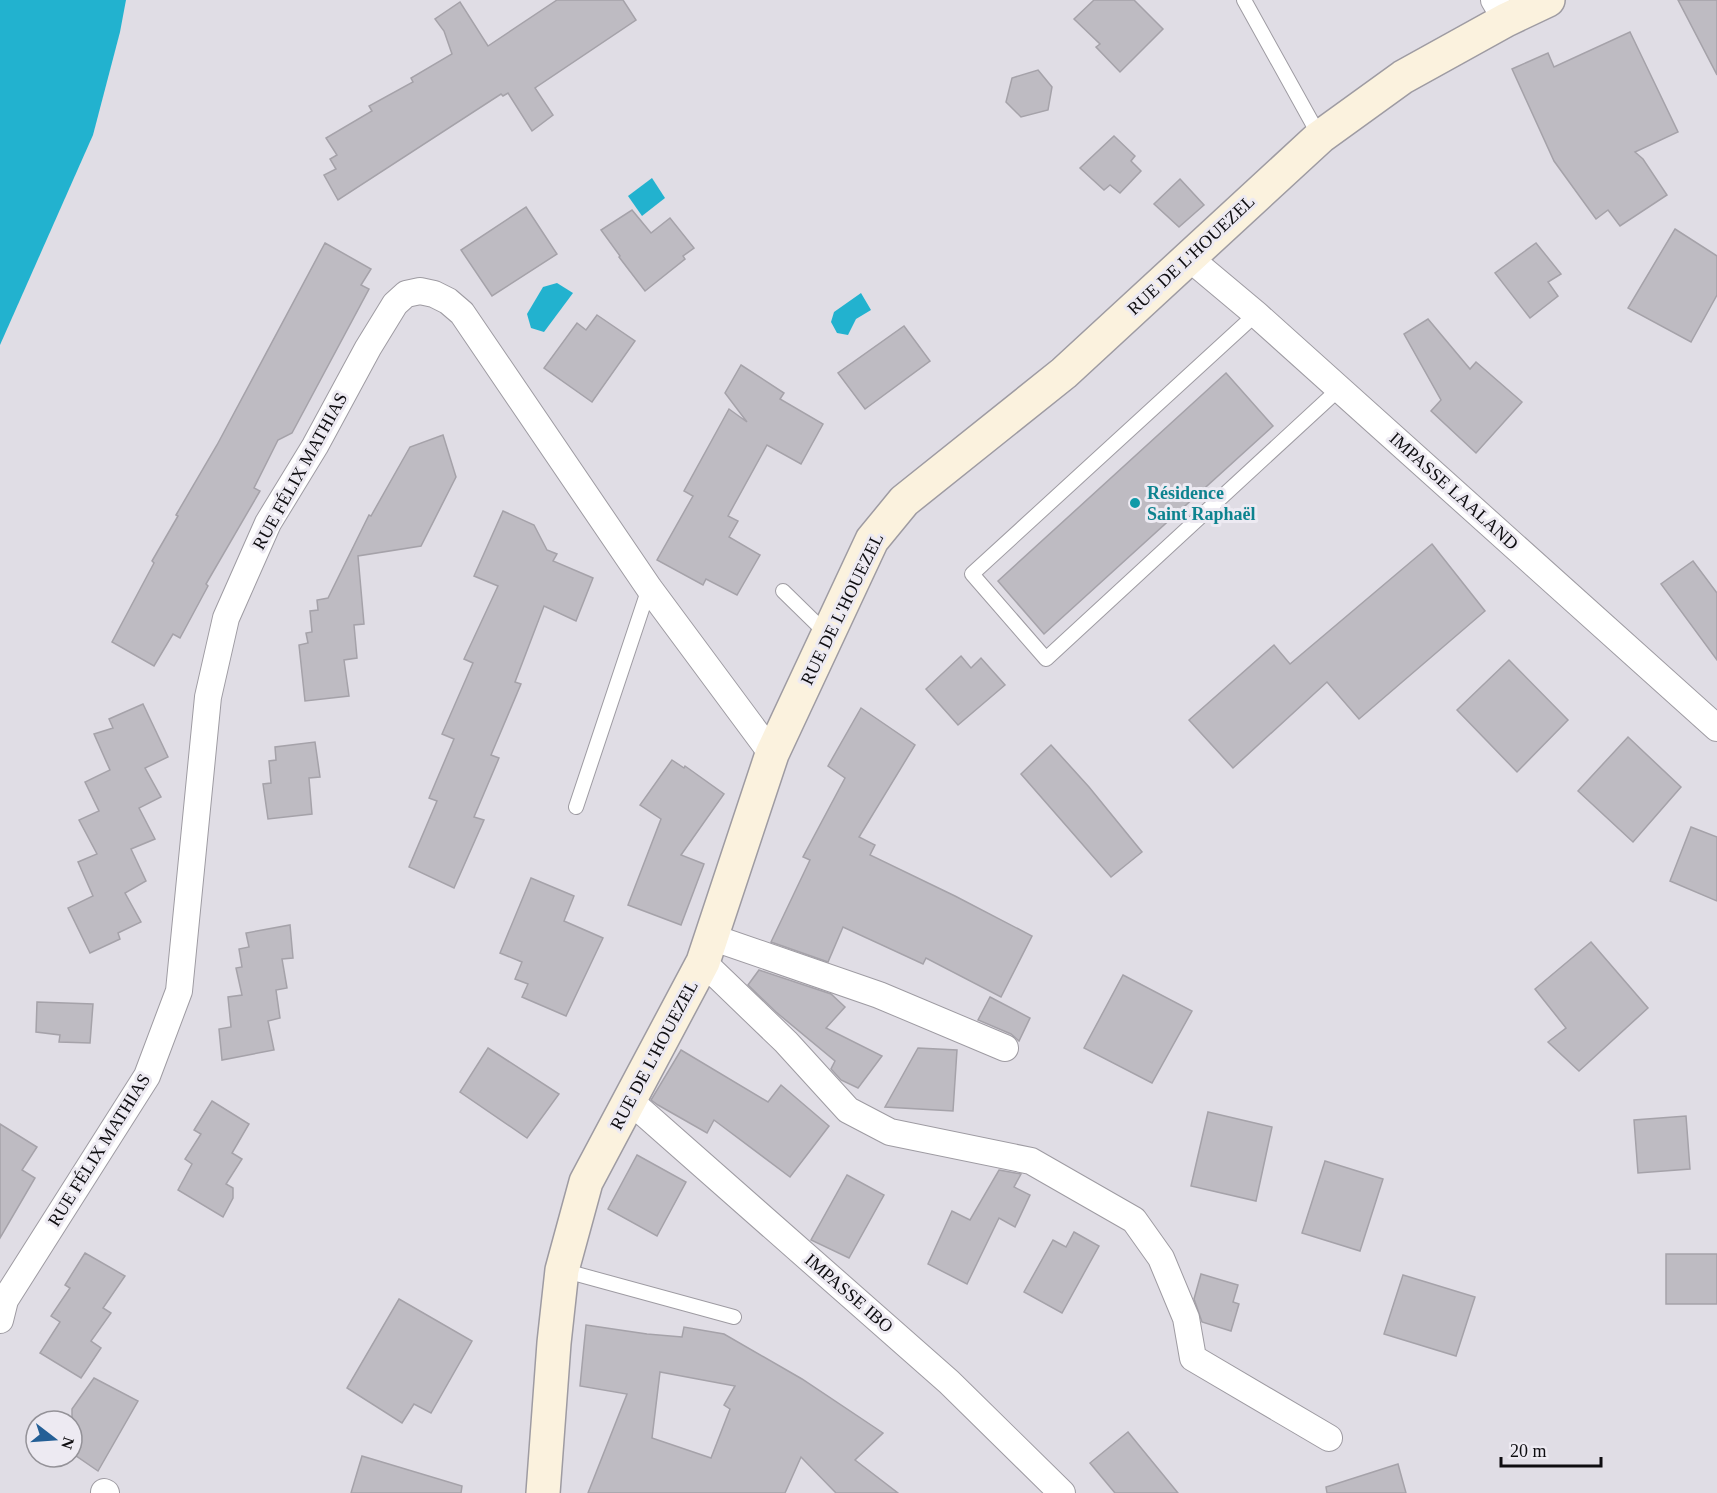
<svg xmlns="http://www.w3.org/2000/svg" width="1717" height="1493" viewBox="0 0 1717 1493" font-family="Georgia,serif">
<rect width="100%" height="100%" fill="#e0dde5"/>
<g fill="#22b2cf">
<path d="M 0,0 L 126,0 L 120,32 L 93,135 L 0,345 Z"/>
<path d="M 652,178 L 665,198 L 642,216 L 628,196 Z"/>
<path d="M 557,283 L 573,293 L 544,332 L 531,328 L 527,314 L 543,287 Z"/>
<path d="M 861,293 L 871,310 L 856,319 L 848,335 L 837,333 L 831,322 L 834,312 Z"/>
</g>
<g fill="#bebbc2" stroke="#a5a2a9" stroke-width="1.5" fill-rule="evenodd">
<path d="M 557,0 L 623,0 L 636,20 L 535,88 L 553,115 L 532,131 L 508,93 L 503,96 L 501,94 L 338,200 L 324,175 L 336,169 L 330,159 L 337,155 L 326,138 L 372,111 L 369,106 L 413,82 L 411,78 L 452,54 L 444,31 L 435,19 L 460,2 L 488,46 Z"/>
<path d="M 1094,0 L 1134,0 L 1163,29 L 1120,72 L 1096,47 L 1100,44 L 1074,19 Z"/>
<path d="M 1678,0 L 1717,0 L 1717,75 Z"/>
<path d="M 1630,32 L 1678,132 L 1635,152 L 1643,159 L 1667,195 L 1620,226 L 1608,210 L 1596,219 L 1554,161 L 1512,69 L 1548,53 L 1554,67 Z"/>
<path d="M 1038,70 L 1052,87 L 1048,110 L 1021,117 L 1006,102 L 1012,78 Z"/>
<path d="M 1114,136 L 1135,156 L 1131,161 L 1141,171 L 1120,193 L 1110,185 L 1104,190 L 1080,168 Z"/>
<path d="M 1180,179 L 1204,205 L 1179,227 L 1154,204 Z"/>
<path d="M 526,207 L 557,254 L 492,296 L 461,250 Z"/>
<path d="M 632,210 L 651,233 L 670,218 L 694,248 L 683,256 L 685,259 L 645,291 L 619,257 L 620,256 L 601,230 Z"/>
<path d="M 1675,229 L 1717,256 L 1717,295 L 1691,342 L 1628,308 Z"/>
<path d="M 325,243 L 371,269 L 361,285 L 369,289 L 292,433 L 278,440 L 254,488 L 260,491 L 206,584 L 208,586 L 180,638 L 173,634 L 154,666 L 112,642 L 154,563 L 152,561 L 178,516 L 176,515 L 217,445 Z"/>
<path d="M 1536,243 L 1561,274 L 1548,282 L 1558,296 L 1530,318 L 1495,273 Z"/>
<path d="M 597,315 L 635,341 L 592,402 L 544,368 L 577,323 L 586,330 Z"/>
<path d="M 1428,319 L 1470,369 L 1476,362 L 1522,402 L 1476,453 L 1431,411 L 1441,400 L 1404,334 Z"/>
<path d="M 904,326 L 930,361 L 865,409 L 838,373 Z"/>
<path d="M 741,365 L 784,393 L 780,399 L 823,424 L 801,464 L 767,445 L 728,516 L 738,521 L 729,537 L 760,555 L 737,595 L 706,579 L 703,585 L 657,560 L 693,496 L 684,491 L 729,409 L 747,422 L 725,393 Z"/>
<path d="M 1226,373 L 1273,426 L 1044,634 L 998,581 Z"/>
<path d="M 443,435 L 456,477 L 421,546 L 358,556 L 364,624 L 354,625 L 357,658 L 344,660 L 349,696 L 305,701 L 299,645 L 308,643 L 306,633 L 312,632 L 310,611 L 318,610 L 317,600 L 328,598 L 369,515 L 371,516 L 410,447 Z"/>
<path d="M 503,511 L 534,525 L 547,550 L 557,554 L 553,561 L 593,578 L 576,621 L 544,606 L 515,682 L 521,684 L 491,755 L 499,758 L 474,817 L 484,820 L 454,888 L 409,867 L 437,801 L 429,798 L 454,739 L 442,734 L 473,663 L 464,659 L 498,586 L 474,576 Z"/>
<path d="M 1432,544 L 1485,611 L 1359,719 L 1327,682 L 1233,768 L 1189,720 L 1274,645 L 1290,664 Z"/>
<path d="M 1693,561 L 1717,593 L 1717,660 L 1661,584 Z"/>
<path d="M 961,656 L 971,668 L 981,658 L 1005,685 L 958,725 L 926,689 Z"/>
<path d="M 1509,660 L 1568,720 L 1517,772 L 1457,710 Z"/>
<path d="M 143,704 L 168,757 L 145,768 L 161,797 L 139,808 L 155,839 L 131,849 L 146,881 L 125,893 L 141,922 L 118,933 L 120,939 L 90,953 L 68,908 L 93,896 L 78,862 L 97,854 L 79,820 L 99,811 L 85,782 L 110,770 L 94,734 L 113,728 L 109,719 Z"/>
<path d="M 861,708 L 915,745 L 859,837 L 875,845 L 870,855 L 955,896 L 1032,936 L 1001,997 L 926,958 L 923,964 L 843,927 L 828,962 L 771,942 L 810,860 L 803,857 L 845,778 L 828,766 Z"/>
<path d="M 1628,737 L 1681,787 L 1633,842 L 1578,791 Z"/>
<path d="M 315,742 L 320,777 L 309,778 L 312,814 L 268,819 L 263,784 L 271,783 L 269,761 L 276,760 L 275,747 Z"/>
<path d="M 1051,745 L 1089,787 L 1142,852 L 1111,877 L 1021,774 Z"/>
<path d="M 672,760 L 684,768 L 685,766 L 724,794 L 681,855 L 704,864 L 681,925 L 628,905 L 661,819 L 640,805 Z"/>
<path d="M 1691,827 L 1717,837 L 1717,901 L 1670,881 Z"/>
<path d="M 531,878 L 574,896 L 564,921 L 603,938 L 566,1016 L 522,997 L 528,984 L 515,979 L 522,962 L 500,953 Z"/>
<path d="M 290,925 L 293,958 L 282,959 L 287,988 L 276,990 L 280,1018 L 268,1021 L 274,1050 L 222,1060 L 219,1029 L 231,1027 L 228,997 L 242,995 L 236,968 L 242,967 L 239,949 L 249,947 L 246,933 Z"/>
<path d="M 1591,942 L 1648,1008 L 1579,1071 L 1548,1042 L 1566,1028 L 1535,989 Z"/>
<path d="M 759,970 L 831,994 L 845,1007 L 826,1028 L 882,1056 L 858,1088 L 841,1080 L 831,1069 L 835,1061 L 776,1012 L 748,985 Z"/>
<path d="M 1123,975 L 1192,1011 L 1152,1083 L 1084,1048 Z"/>
<path d="M 990,997 L 1030,1018 L 1019,1041 L 1011,1034 L 978,1020 Z"/>
<path d="M 37,1002 L 93,1004 L 90,1043 L 59,1042 L 60,1035 L 36,1032 Z"/>
<path d="M 488,1048 L 559,1094 L 527,1138 L 460,1092 Z"/>
<path d="M 918,1048 L 957,1050 L 953,1111 L 885,1107 Z"/>
<path d="M 681,1050 L 768,1102 L 781,1085 L 829,1126 L 790,1177 L 714,1120 L 707,1133 L 658,1105 L 651,1100 Z"/>
<path d="M 212,1101 L 249,1124 L 232,1153 L 242,1159 L 226,1184 L 233,1188 L 233,1198 L 223,1217 L 178,1190 L 192,1164 L 185,1159 L 201,1134 L 194,1130 Z"/>
<path d="M 1208,1112 L 1272,1127 L 1256,1201 L 1191,1186 Z"/>
<path d="M 1686,1116 L 1690,1169 L 1638,1173 L 1634,1120 Z"/>
<path d="M 0,1124 L 37,1147 L 22,1170 L 35,1178 L 0,1238 Z"/>
<path d="M 637,1155 L 686,1182 L 657,1236 L 608,1209 Z"/>
<path d="M 1325,1161 L 1383,1179 L 1360,1251 L 1302,1233 Z"/>
<path d="M 999,1170 L 1021,1174 L 1014,1187 L 1030,1195 L 1015,1227 L 999,1218 L 967,1284 L 928,1264 L 952,1211 L 970,1220 Z"/>
<path d="M 847,1175 L 884,1195 L 849,1258 L 811,1240 Z"/>
<path d="M 1074,1232 L 1099,1246 L 1062,1313 L 1024,1292 L 1053,1240 L 1066,1247 Z"/>
<path d="M 85,1253 L 125,1276 L 103,1308 L 111,1313 L 91,1341 L 101,1348 L 81,1378 L 40,1353 L 60,1322 L 51,1316 L 70,1288 L 65,1285 Z"/>
<rect x="1666" y="1254" width="51" height="50"/>
<path d="M 1201,1274 L 1238,1285 L 1233,1302 L 1239,1304 L 1231,1331 L 1202,1322 L 1194,1299 Z"/>
<path d="M 1403,1275 L 1475,1297 L 1456,1356 L 1384,1334 Z"/>
<path d="M 399,1299 L 472,1341 L 431,1413 L 414,1404 L 402,1423 L 347,1388 Z"/>
<path d="M 586,1325 L 647,1334 L 682,1337 L 684,1327 L 724,1334 L 802,1379 L 883,1433 L 855,1460 L 898,1493 L 836,1493 L 801,1457 L 785,1493 L 588,1493 L 627,1394 L 580,1386 ZM 660,1372 L 735,1386 L 724,1405 L 730,1409 L 711,1458 L 652,1438 Z"/>
<path d="M 94,1378 L 138,1401 L 98,1471 L 72,1453 L 72,1409 Z"/>
<path d="M 1128,1432 L 1178,1493 L 1115,1493 L 1090,1463 Z"/>
<path d="M 362,1456 L 462,1486 L 461,1493 L 351,1493 Z"/>
<path d="M 1398,1464 L 1406,1493 L 1327,1493 L 1326,1487 Z"/>
</g>
<g fill="none" stroke-linecap="round" stroke-linejoin="round">
<defs>
<g id="lane">
<path d="M 1244,0 L 1320,137"/>
<path d="M 1256,314 L 972,574 L 1046,659 L 1339,389"/>
<path d="M 783,591 L 828,635"/>
<path d="M 576,807 L 649,588"/>
<path d="M 562,1270 L 734,1317"/>
</g>
<g id="street">
<path d="M 1494,0 L 1506,20"/>
<path d="M 1188,257 L 1256,314 L 1717,728"/>
<path d="M 711,937 L 879,995 L 1005,1048"/>
<path d="M 703,962 L 786,1042 L 848,1110 L 890,1132 L 1031,1161 L 1134,1220 L 1161,1258 L 1186,1318 L 1193,1358 L 1329,1438"/>
<path d="M 629,1100 L 949,1382 L 1062,1493"/>
<path d="M 0,1320 L 5,1300 L 147,1076 L 179,991 L 208,697 L 226,618 L 268,523 L 315,446 L 368,348 L 395,304 L 406,294 L 420,291 L 434,294 L 448,301 L 462,313 L 649,588 L 772,754"/>
<path d="M 104,1492 L 106,1493"/>
</g>
<path id="secondary" d="M 543,1493 L 554,1343 L 562,1270 L 586,1182 L 703,962 L 772,754 L 872,540 L 904,501 L 1064,373 L 1320,137 L 1403,77 L 1506,20 L 1548,0"/>
</defs>
<use href="#lane" stroke="#9e9ba2" stroke-width="16"/>
<use href="#street" stroke="#9e9ba2" stroke-width="28"/>
<use href="#secondary" stroke="#9e9ba2" stroke-width="36"/>
<use href="#lane" stroke="#fff" stroke-width="14"/>
<use href="#street" stroke="#fff" stroke-width="26"/>
<use href="#secondary" stroke="#fbf2de" stroke-width="33"/>
</g>
<circle fill="#0f9aa8" stroke="#edeaf2" stroke-width="2" cx="1135" cy="503" r="6"/>
<g text-anchor="middle" stroke-width="6" stroke-linejoin="round" paint-order="stroke">
<g font-size="18" fill="#0e0d10" stroke="#edeaf2">
<text transform="translate(1191 255) rotate(-43)" y="6">RUE DE L'HOUEZEL</text>
<text transform="translate(300 471) rotate(-61)" y="6">RUE FÉLIX MATHIAS</text>
<text transform="translate(1454 491) rotate(42)" y="6">IMPASSE LAALAND</text>
<text transform="translate(842 609) rotate(-64)" y="6">RUE DE L'HOUEZEL</text>
<text transform="translate(654 1055) rotate(-62)" y="6">RUE DE L'HOUEZEL</text>
<text transform="translate(99 1150) rotate(-58)" y="6">RUE FÉLIX MATHIAS</text>
<text transform="translate(849 1293) rotate(41)" y="6">IMPASSE IBO</text>
</g>
<g font-size="18" font-weight="bold" fill="#0d838f" stroke="#edeaf2" text-anchor="start">
<text x="1147" y="499">Résidence<tspan x="1147" dy="21">Saint Raphaël</tspan></text>
</g>
</g>
<g transform="translate(54 1439) rotate(107)"><circle r="28" fill="#edeaf2" stroke="#949298" stroke-width="1.5"/>
<path d="M0-4.5L10 22L0 15L-10 22Z" fill="#245f96"/>
<text y="-9" font-size="16" font-weight="bold" text-anchor="middle" fill="#0e0d10">N</text>
</g>
<path d="M1501 1457v9h100v-9" fill="none" stroke="#0e0d10" stroke-width="3"/>
<text x="1510" y="1457" font-size="18" fill="#0e0d10" stroke="#edeaf2" stroke-width="4.5" paint-order="stroke">20 m</text>
</svg>
